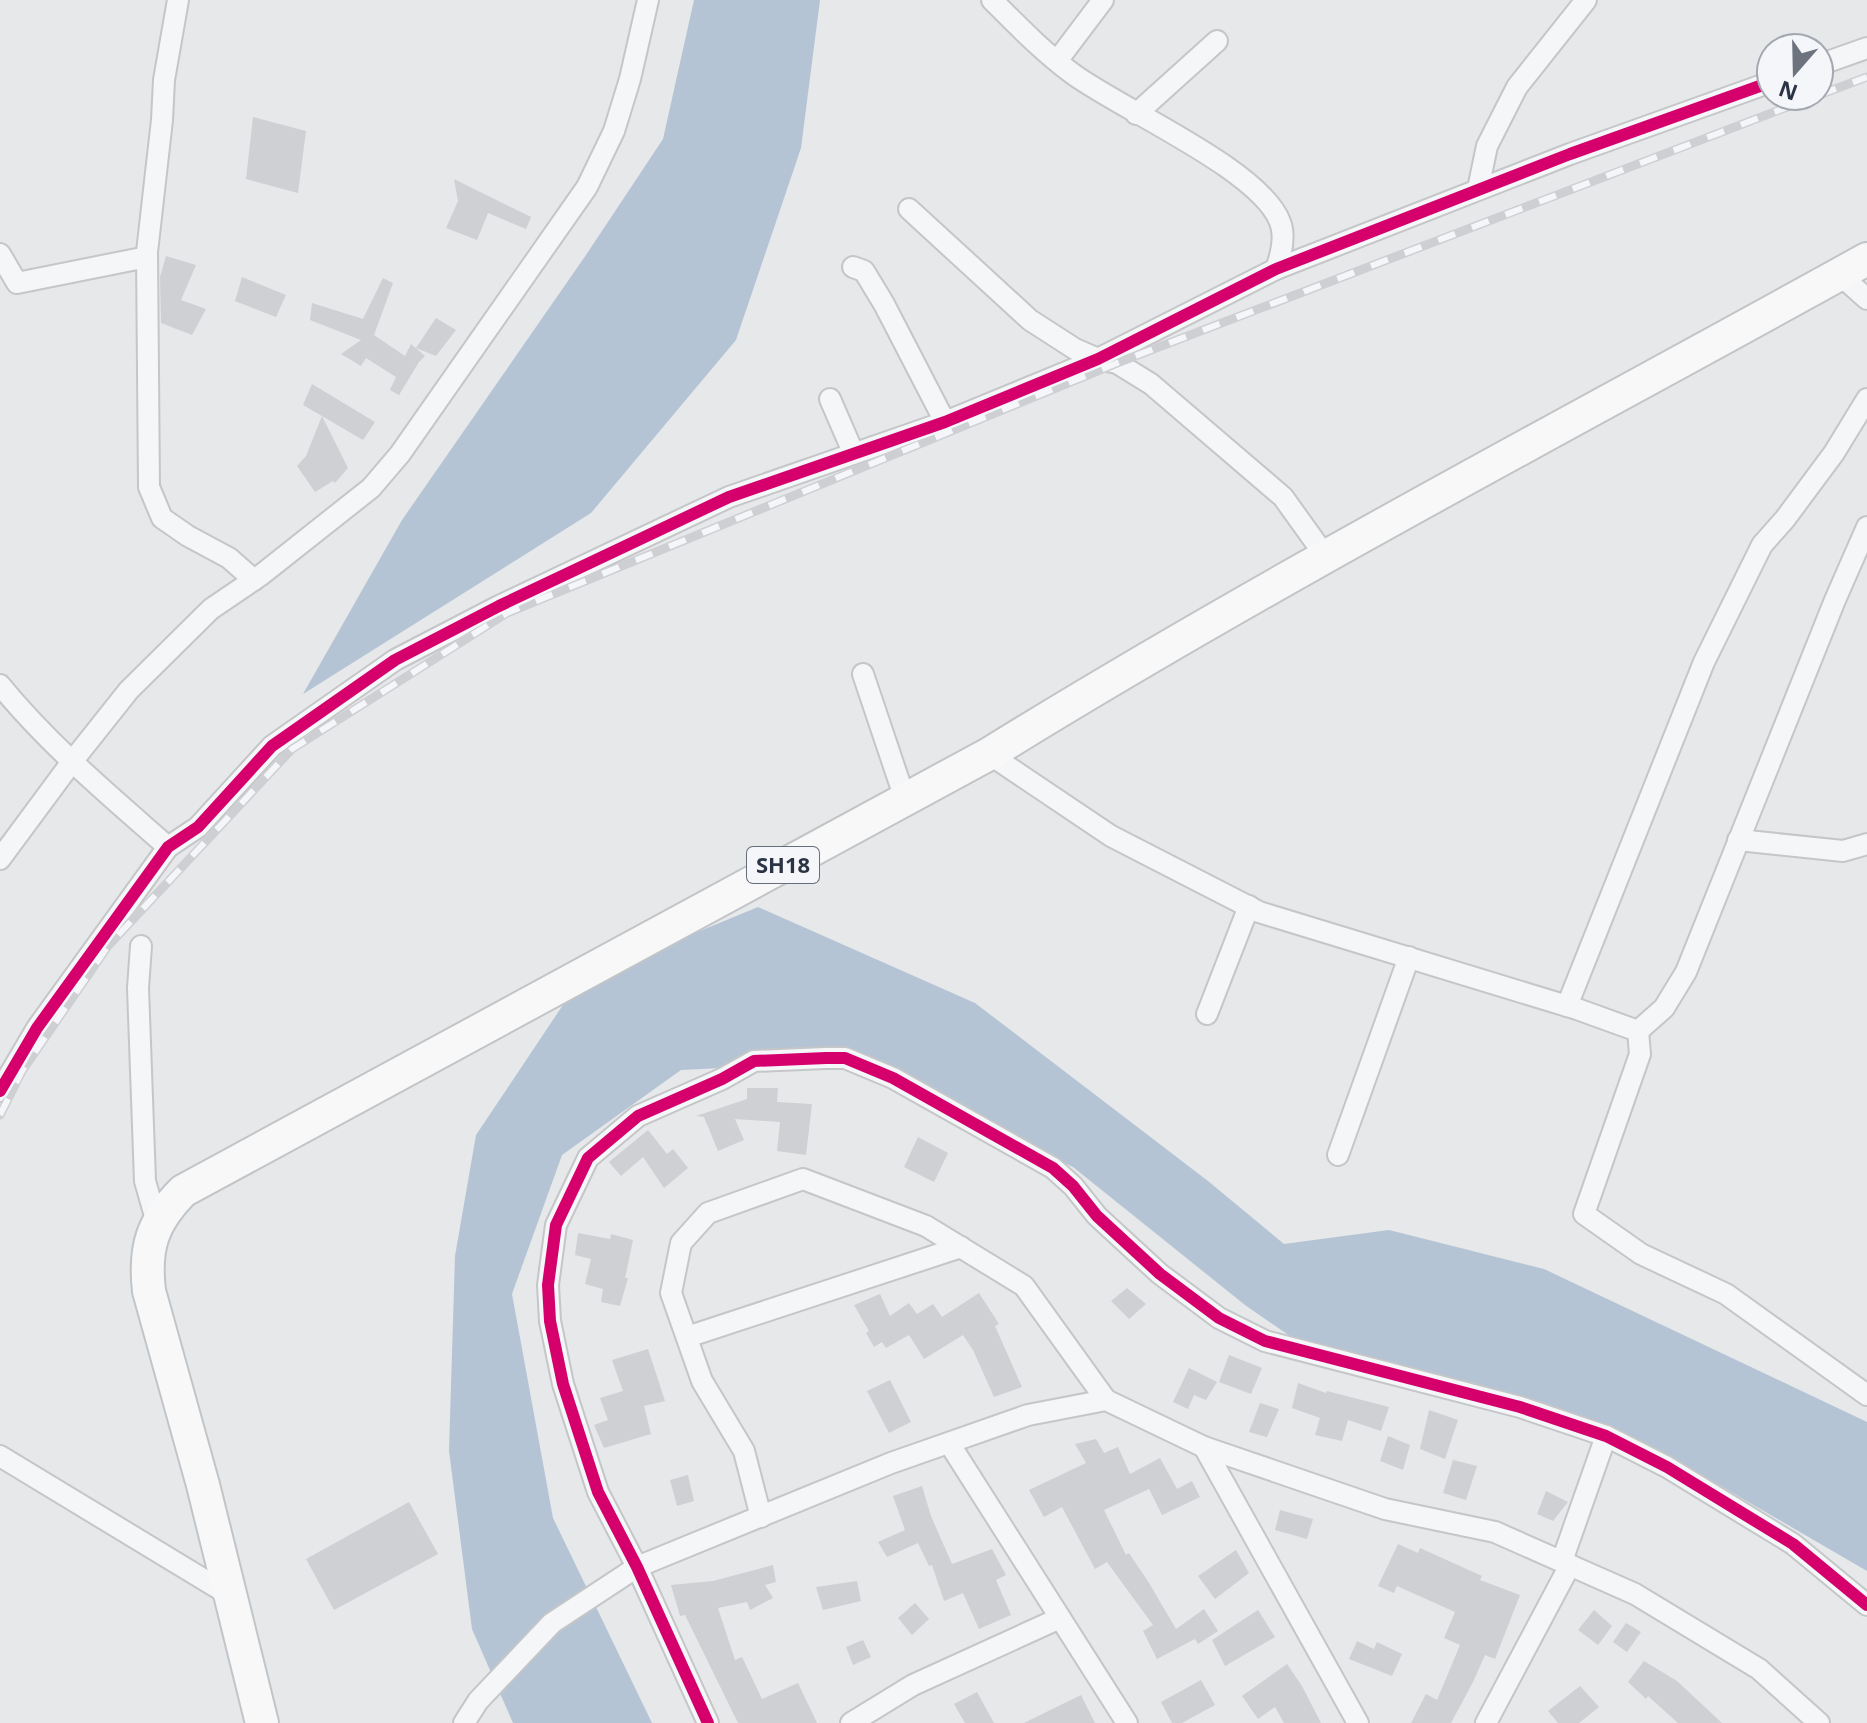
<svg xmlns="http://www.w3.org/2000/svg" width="1867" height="1723" viewBox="0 0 1867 1723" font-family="'Open Sans',sans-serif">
<rect width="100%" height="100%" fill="#e6e8ea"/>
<g fill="#b4c4d5">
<path d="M 694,0 L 820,0 L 801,148 L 736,340 L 591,513 L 303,694 L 402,520 L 586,255 L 663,139 Z"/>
<path d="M 758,907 L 975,1003 L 1208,1181 L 1284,1244 L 1389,1230 L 1544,1269 L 1867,1422 L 1867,1571 L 1683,1464 L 1333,1366 L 1245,1305 L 1073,1167 L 848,1062 L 681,1070 L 562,1155 L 512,1294 L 553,1518 L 652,1723 L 513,1723 L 472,1629 L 449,1451 L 455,1256 L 476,1135 L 579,981 Z"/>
</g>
<g fill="#ced0d3">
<path d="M 253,117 L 306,131 L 298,193 L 246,179 Z"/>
<path d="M 454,179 L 531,217 L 526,229 L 488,213 L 477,240 L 446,228 L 458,201 Z"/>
<path d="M 166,256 L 196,265 L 181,300 L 206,309 L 192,335 L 161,323 L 160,277 Z"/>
<path d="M 242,277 L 286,295 L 276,317 L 235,301 Z"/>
<path d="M 383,278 L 393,283 L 374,335 L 405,356 L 411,344 L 425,356 L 419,362 L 399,395 L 390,390 L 396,377 L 366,358 L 361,366 L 341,354 L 361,340 L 310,320 L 312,303 L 363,319 Z"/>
<path d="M 436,318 L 456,330 L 436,356 L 416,348 Z"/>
<path d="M 312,384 L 375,422 L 363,440 L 322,416 L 348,468 L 335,483 L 333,481 L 315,492 L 297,466 L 306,456 L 322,416 L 303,405 Z"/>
<path d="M 747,1088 L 778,1088 L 777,1102 L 812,1104 L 806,1155 L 777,1151 L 780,1122 L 735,1119 L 744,1140 L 718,1151 L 704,1117 L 696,1116 L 747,1099 Z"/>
<path d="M 648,1130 L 667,1154 L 673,1149 L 688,1168 L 664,1188 L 643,1157 L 621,1176 L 609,1162 Z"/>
<path d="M 918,1137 L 948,1153 L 934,1182 L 904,1167 Z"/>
<path d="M 578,1233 L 610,1239 L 611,1234 L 633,1240 L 625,1278 L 628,1278 L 620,1306 L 601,1302 L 603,1289 L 585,1284 L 591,1259 L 575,1255 Z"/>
<path d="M 1127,1288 L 1146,1304 L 1129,1319 L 1111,1301 Z"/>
<path d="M 979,1293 L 999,1324 L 995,1326 L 1022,1387 L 994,1397 L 973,1350 L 963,1335 L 924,1359 L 909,1335 L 886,1348 L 882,1342 L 874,1347 L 866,1333 L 869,1331 L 854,1305 L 880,1294 L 890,1316 L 909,1303 L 917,1314 L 933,1304 L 942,1317 Z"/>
<path d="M 648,1349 L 665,1401 L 644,1406 L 651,1434 L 604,1448 L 594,1425 L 608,1420 L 600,1398 L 623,1391 L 612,1360 Z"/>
<path d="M 1229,1355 L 1262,1368 L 1251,1394 L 1219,1382 Z"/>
<path d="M 1189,1368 L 1217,1382 L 1206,1400 L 1194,1395 L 1188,1409 L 1173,1402 Z"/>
<path d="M 890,1380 L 911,1422 L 889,1433 L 867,1391 Z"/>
<path d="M 1298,1383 L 1326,1393 L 1327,1391 L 1389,1407 L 1381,1431 L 1348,1420 L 1342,1441 L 1315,1435 L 1320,1418 L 1292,1408 Z"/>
<path d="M 1260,1403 L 1279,1409 L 1267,1437 L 1249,1432 Z"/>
<path d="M 1429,1410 L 1458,1420 L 1445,1459 L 1420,1449 Z"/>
<path d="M 1388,1436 L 1410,1445 L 1403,1470 L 1380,1461 Z"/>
<path d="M 1096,1439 L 1104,1453 L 1118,1447 L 1130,1474 L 1160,1458 L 1177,1489 L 1192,1481 L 1200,1497 L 1162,1515 L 1149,1489 L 1104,1510 L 1126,1555 L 1129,1553 L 1149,1583 L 1176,1629 L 1204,1609 L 1218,1631 L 1198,1644 L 1195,1639 L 1157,1659 L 1143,1631 L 1153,1625 L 1107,1562 L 1095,1569 L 1062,1507 L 1044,1517 L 1029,1490 L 1086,1463 L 1075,1444 Z"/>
<path d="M 1453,1460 L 1477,1466 L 1466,1500 L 1443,1493 Z"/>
<path d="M 688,1475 L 694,1501 L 677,1506 L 670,1480 Z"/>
<path d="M 922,1486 L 931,1516 L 952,1564 L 992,1549 L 1006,1575 L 996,1580 L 1011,1615 L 979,1629 L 963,1593 L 944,1601 L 932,1565 L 929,1566 L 918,1543 L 887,1557 L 878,1542 L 905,1530 L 893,1496 Z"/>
<path d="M 1546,1491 L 1568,1502 L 1553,1521 L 1537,1514 Z"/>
<path d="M 409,1502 L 438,1554 L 334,1610 L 306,1559 Z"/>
<path d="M 1280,1510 L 1313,1519 L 1307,1539 L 1275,1530 Z"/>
<path d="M 1398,1544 L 1418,1553 L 1420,1548 L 1482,1576 L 1480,1580 L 1520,1595 L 1495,1659 L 1485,1655 L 1473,1682 L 1451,1723 L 1411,1723 L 1426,1694 L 1437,1700 L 1460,1645 L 1444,1638 L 1455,1612 L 1397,1586 L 1394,1593 L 1378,1586 Z"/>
<path d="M 1236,1550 L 1249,1573 L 1215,1599 L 1198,1576 Z"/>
<path d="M 773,1565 L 776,1582 L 765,1585 L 773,1598 L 750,1610 L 747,1602 L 718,1608 L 735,1660 L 742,1657 L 762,1699 L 798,1683 L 817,1723 L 738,1723 L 685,1615 L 680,1616 L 671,1585 L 713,1581 Z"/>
<path d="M 857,1581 L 861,1601 L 823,1610 L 816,1587 Z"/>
<path d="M 915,1603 L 929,1619 L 912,1635 L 898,1618 Z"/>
<path d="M 1258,1610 L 1275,1637 L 1225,1666 L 1212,1640 Z"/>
<path d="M 1594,1610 L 1612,1626 L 1598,1645 L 1578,1630 Z"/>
<path d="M 1626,1623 L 1641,1632 L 1627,1652 L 1613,1642 Z"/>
<path d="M 863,1640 L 871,1657 L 853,1665 L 846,1647 Z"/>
<path d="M 1357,1641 L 1374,1649 L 1377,1642 L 1402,1654 L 1392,1676 L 1349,1659 Z"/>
<path d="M 1644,1661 L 1677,1681 L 1722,1723 L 1678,1723 L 1648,1696 L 1646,1699 L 1628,1682 Z"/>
<path d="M 1287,1664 L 1302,1686 L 1321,1723 L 1284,1723 L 1275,1707 L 1258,1719 L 1242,1696 Z"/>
<path d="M 1201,1680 L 1215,1705 L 1182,1723 L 1172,1723 L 1161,1702 Z"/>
<path d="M 1580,1686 L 1599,1707 L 1579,1723 L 1558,1723 L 1548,1711 Z"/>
<path d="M 977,1692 L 994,1723 L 965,1723 L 954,1704 Z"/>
<path d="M 1081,1695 L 1095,1723 L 1024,1723 Z"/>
</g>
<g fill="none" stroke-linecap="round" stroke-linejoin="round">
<defs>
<g id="minor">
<path d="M 178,0 L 164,80 L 162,120 L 147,252 L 149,487 L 162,518 L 188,536 L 229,558 L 254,580"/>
<path d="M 992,0 C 1018,26 1043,52 1073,74 C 1122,110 1261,170 1280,222 C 1286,237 1281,255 1276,269"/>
<path d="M 1057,61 L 1103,0"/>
<path d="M 1819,65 L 1867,48"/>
<path d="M 1136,114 L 1217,41"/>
<path d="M 1478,189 L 1487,146 L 1517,87 L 1586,0"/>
<path d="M 909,209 L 1030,320 L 1075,349 L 1098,359 L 1117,363 L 1151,384 L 1283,497 L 1326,557"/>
<path d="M 0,254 L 17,283 L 147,257"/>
<path d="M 853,267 L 864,271 L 884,304 L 945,422"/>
<path d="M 1839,274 L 1867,299"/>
<path d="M 830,399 L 853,452"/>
<path d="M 863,674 L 905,799"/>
<path d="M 0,685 C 50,746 109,795 168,847"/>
<path d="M 989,754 L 1111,836 L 1259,912 L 1577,1009 L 1638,1031 L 1640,1054 L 1584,1214 L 1641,1254 L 1726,1294 L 1867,1395"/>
<path d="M 1738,840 L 1843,851 L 1867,844"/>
<path d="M 0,859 L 71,763 L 129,690 L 211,609 L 261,575 L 371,488 L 400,454 L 587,187 L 614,131 L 630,79 L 648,0"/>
<path d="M 141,946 L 138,988 L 145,1181 L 157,1223"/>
<path d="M 1567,1006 L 1704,662 L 1762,545 L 1785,519 L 1834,453 L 1867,399"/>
<path d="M 1207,1014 L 1249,906"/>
<path d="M 1638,1031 L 1664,1008 L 1686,972 L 1835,600 L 1867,527"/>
<path d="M 0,1091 L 37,1028 L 168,847 L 198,827 L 272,746 L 395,660 L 499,606 L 729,497 L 945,422 L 1098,359 L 1276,269 L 1570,154 L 1771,82"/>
<path d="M 1338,1155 L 1409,957"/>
<path d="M 687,1337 L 961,1247"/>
<path d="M 949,1443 L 1127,1723"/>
<path d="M 1204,1447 L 1358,1723"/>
<path d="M 0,1456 L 231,1596"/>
<path d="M 761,1517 L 744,1451 L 702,1381 L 671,1293 L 681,1243 L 708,1213 L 803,1179 L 926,1226 L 1024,1286 L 1106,1400"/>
<path d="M 1562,1561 L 1606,1436"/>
<path d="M 464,1723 L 478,1701 L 552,1623 L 637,1567 L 891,1463 L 1028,1415 L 1106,1400 L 1204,1447 L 1385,1509 L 1495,1532 L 1635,1594 L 1759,1669 L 1819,1723"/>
<path d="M 708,1723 L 637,1567 L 598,1492 L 563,1384 L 550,1321 L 548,1285 L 556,1225 L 588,1158 L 638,1116 L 722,1079 L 754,1061 L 826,1058 L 845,1058 L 893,1078 L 1053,1168 L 1073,1186 L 1097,1216 L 1160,1274 L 1219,1318 L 1265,1341 L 1520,1407 L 1606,1436 L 1667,1467 L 1793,1544 L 1867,1605"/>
<path d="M 851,1723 L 913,1685 L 1060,1618"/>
<path d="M 1486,1723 L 1570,1565"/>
</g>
<path id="primary" d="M 262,1723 L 203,1485 L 149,1291 C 144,1248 152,1222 183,1191 L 989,754 C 1275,577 1573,422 1867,259"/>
</defs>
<use href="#minor" stroke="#c4c6c8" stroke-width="24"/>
<use href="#primary" stroke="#c2c5c8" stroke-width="36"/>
<use href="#minor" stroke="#f5f6f7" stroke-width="20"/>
<use href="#primary" stroke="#f8f8f8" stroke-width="32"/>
<defs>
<g id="rail">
<path d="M 1819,95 L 1867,77"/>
<path d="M 0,1115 L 22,1071 L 108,946 L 292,749 L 507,613 L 1117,363 L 1816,96"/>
</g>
</defs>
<use href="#rail" stroke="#cecfd2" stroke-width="9"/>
<use href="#rail" stroke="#f4f6f9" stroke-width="6" stroke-dasharray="18" stroke-linecap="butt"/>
<defs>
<g id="cycleway">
<path d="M 0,1091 L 37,1028 L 168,847 L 198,827 L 272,746 L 395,660 L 499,606 L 729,497 L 945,422 L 1098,359 L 1276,269 L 1570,154 L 1771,82"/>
<path d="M 708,1723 L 637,1567 L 598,1492 L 563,1384 L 550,1321 L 548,1285 L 556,1225 L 588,1158 L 638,1116 L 722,1079 L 754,1061 L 826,1058 L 845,1058 L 893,1078 L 1053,1168 L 1073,1186 L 1097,1216 L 1160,1274 L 1219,1318 L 1265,1341 L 1520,1407 L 1606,1436 L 1667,1467 L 1793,1544 L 1867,1605"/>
</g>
</defs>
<use href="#cycleway" stroke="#f4f6f9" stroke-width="17"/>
<use href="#cycleway" stroke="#d6006c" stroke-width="12"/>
</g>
<g text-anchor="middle" stroke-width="8" stroke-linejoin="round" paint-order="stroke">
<rect fill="#f4f6f9" stroke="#676e7b" stroke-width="2" x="747" y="847" width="72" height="36" rx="6"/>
<g font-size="22" font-weight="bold" fill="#2b3445">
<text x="783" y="873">SH18</text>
</g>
</g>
<g transform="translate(1795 72) rotate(200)"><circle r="38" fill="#f4f6f9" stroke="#a4a8b1" stroke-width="2"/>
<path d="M0-6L14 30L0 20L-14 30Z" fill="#6c737f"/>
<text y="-12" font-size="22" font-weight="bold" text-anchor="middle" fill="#2b3445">N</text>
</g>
</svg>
